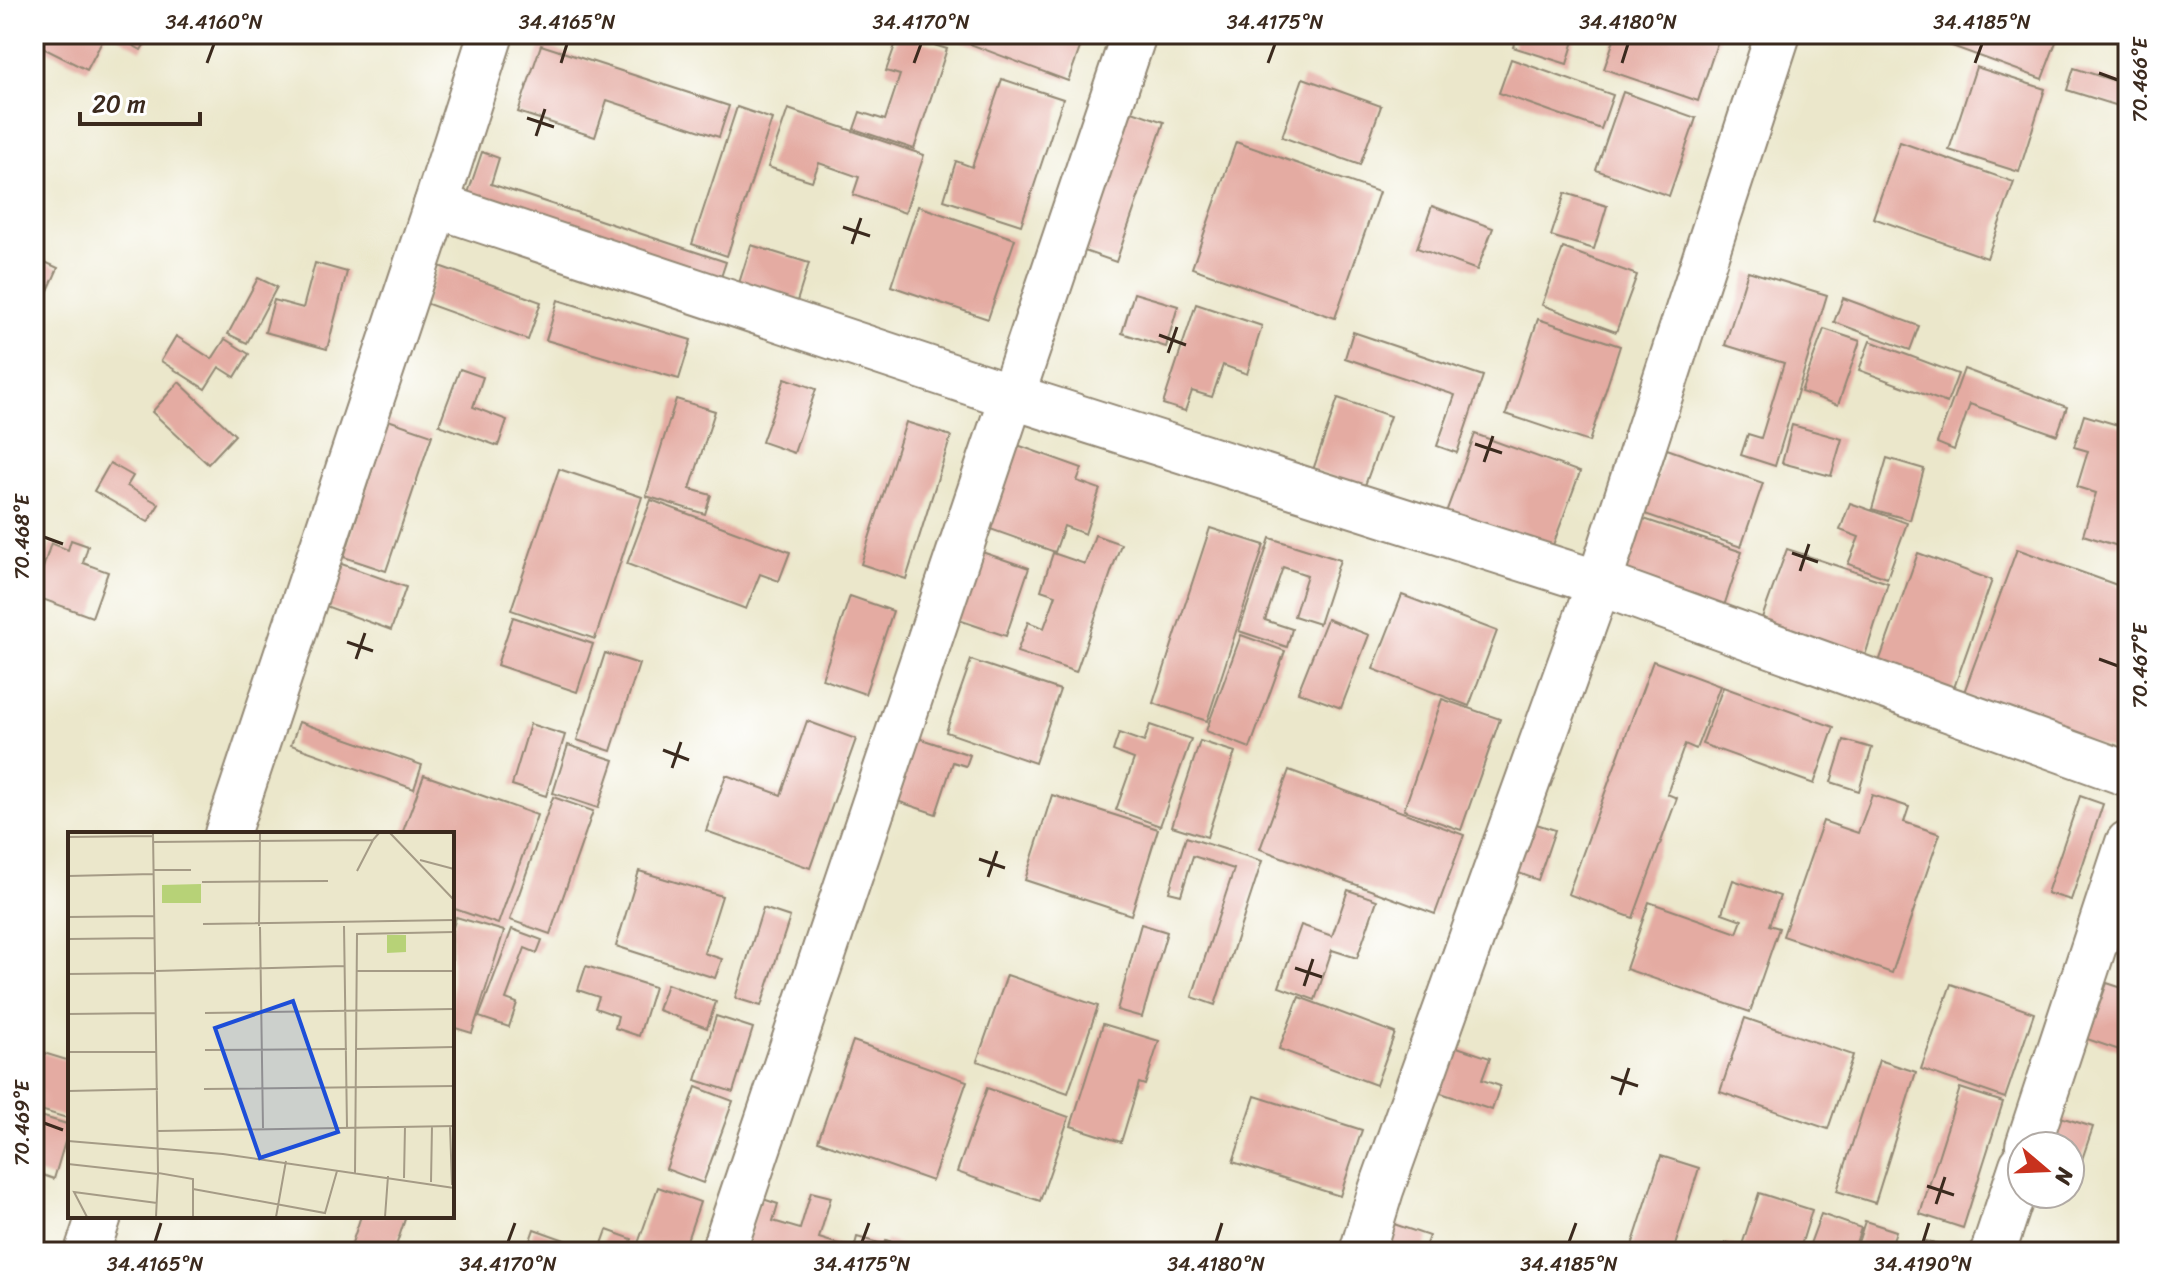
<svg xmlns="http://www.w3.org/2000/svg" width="2162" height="1286" viewBox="0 0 2162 1286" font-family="Sriracha,sans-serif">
<rect width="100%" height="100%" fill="#fff"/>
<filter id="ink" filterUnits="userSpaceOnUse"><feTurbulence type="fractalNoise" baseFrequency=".0125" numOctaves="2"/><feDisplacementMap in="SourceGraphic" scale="16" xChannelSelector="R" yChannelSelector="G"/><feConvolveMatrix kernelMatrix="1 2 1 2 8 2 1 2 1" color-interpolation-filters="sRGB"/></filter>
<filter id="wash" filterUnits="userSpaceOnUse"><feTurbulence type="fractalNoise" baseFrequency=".006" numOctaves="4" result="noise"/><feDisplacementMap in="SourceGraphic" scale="32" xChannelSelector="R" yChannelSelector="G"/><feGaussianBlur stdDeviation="1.8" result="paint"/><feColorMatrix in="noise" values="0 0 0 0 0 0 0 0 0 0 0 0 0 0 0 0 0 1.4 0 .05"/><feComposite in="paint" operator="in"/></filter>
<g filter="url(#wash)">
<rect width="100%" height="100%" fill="#ebe7cb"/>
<g id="blocks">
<g fill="#e4aba2">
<path d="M 45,34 L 106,34 L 87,70 L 39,46 Z"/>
<path d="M 113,34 L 151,34 L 141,50 Z"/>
<path d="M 899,34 L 947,49 L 914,149 L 854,129 L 860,112 L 885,120 L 900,75 L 886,71 Z"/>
<path d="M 964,34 L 1085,34 L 1068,81 L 962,41 Z"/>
<path d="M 1517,34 L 1576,34 L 1567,64 L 1513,47 Z"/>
<path d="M 1616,34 L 1720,34 L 1698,101 L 1604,69 Z"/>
<path d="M 1928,34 L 2059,34 L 2042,79 L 1927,37 Z"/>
<path d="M 541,45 L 729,106 L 719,137 L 607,100 L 595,137 L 518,112 Z"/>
<path d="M 1511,59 L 1613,95 L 1601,129 L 1499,93 Z"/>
<path d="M 1976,67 L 2045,89 L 2019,172 L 1949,150 Z"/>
<path d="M 2074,68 L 2128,85 L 2128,109 L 2067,90 Z"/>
<path d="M 1303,78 L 1381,106 L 1360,165 L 1282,137 Z"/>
<path d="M 1002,79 L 1063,99 L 1021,225 L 944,200 L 956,161 L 972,167 Z"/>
<path d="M 1623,92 L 1696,118 L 1669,196 L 1596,170 Z"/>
<path d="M 1112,104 L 1164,122 L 1116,262 L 1064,244 Z"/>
<path d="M 737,107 L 772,119 L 727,256 L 692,244 Z"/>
<path d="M 788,109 L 924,155 L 905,213 L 853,195 L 859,177 L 819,163 L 812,181 L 768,167 Z"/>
<path d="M 1236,142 L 1379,192 L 1335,318 L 1192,268 Z"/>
<path d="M 1900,142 L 2014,182 L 1987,258 L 1873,218 Z"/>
<path d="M 482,152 L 499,158 L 491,184 L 726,262 L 719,283 L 466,199 Z"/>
<path d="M 1565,193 L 1607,206 L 1594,249 L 1551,236 Z"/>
<path d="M 918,206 L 1015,239 L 988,319 L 891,286 Z"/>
<path d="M 1432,206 L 1493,228 L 1477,270 L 1417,248 Z"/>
<path d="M 751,245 L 809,263 L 793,314 L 735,296 Z"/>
<path d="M 1563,248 L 1637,275 L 1616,332 L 1542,305 Z"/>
<path d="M 34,257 L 58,268 L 43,302 L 34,298 Z"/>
<path d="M 315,263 L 347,272 L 327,349 L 265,332 L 274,300 L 303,308 Z"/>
<path d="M 439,266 L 541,302 L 528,340 L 425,303 Z"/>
<path d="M 1748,271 L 1827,295 L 1775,466 L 1741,455 L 1748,434 L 1761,438 L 1784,363 L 1725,345 Z"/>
<path d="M 258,278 L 277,287 L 247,343 L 228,334 Z"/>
<path d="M 1134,293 L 1178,306 L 1166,347 L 1122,333 Z"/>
<path d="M 1843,298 L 1919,326 L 1910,350 L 1834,322 Z"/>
<path d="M 558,300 L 691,340 L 679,379 L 546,340 Z"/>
<path d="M 1196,304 L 1262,326 L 1247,374 L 1223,365 L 1212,397 L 1192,391 L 1185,411 L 1163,404 Z"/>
<path d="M 1538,319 L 1620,346 L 1589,442 L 1506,414 Z"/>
<path d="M 1824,329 L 1860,341 L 1838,405 L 1801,392 Z"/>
<path d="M 1353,332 L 1483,376 L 1457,453 L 1437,446 L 1455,395 L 1345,358 Z"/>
<path d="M 176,336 L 212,359 L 225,339 L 249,354 L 235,377 L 219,367 L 205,389 L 161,361 Z"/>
<path d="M 1870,341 L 1958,374 L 1947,403 L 1859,370 Z"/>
<path d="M 460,369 L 483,377 L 473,407 L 507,420 L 498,446 L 439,425 Z"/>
<path d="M 1964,369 L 2067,407 L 2057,435 L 1970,404 L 1954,450 L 1937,443 Z"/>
<path d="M 785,378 L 816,389 L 794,453 L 762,442 Z"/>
<path d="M 179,382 L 235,435 L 208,464 L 152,412 Z"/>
<path d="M 1338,398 L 1390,416 L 1364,488 L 1313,470 Z"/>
<path d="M 676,399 L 715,411 L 690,489 L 711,495 L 705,514 L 646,496 Z"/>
<path d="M 2084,415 L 2128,428 L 2128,528 L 2125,527 L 2118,546 L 2083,535 L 2096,493 L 2077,487 L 2088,451 L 2074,447 Z"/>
<path d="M 388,420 L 432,435 L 386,571 L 344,557 Z"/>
<path d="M 906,422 L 951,436 L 906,579 L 861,564 Z"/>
<path d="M 1792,425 L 1842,439 L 1831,476 L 1782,463 Z"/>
<path d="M 1475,434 L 1580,472 L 1546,564 L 1441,526 Z"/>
<path d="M 1009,442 L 1082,468 L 1077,481 L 1100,489 L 1085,534 L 1064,526 L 1055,552 L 979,525 Z"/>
<path d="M 1667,449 L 1763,483 L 1741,547 L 1645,514 Z"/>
<path d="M 1887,458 L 1924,469 L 1910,520 L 1872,509 Z"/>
<path d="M 110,463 L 133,476 L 127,486 L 159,504 L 148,522 L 94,491 Z"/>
<path d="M 559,469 L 642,497 L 595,639 L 511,610 Z"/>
<path d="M 651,500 L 790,552 L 779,581 L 760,574 L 746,609 L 627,564 Z"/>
<path d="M 1850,503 L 1907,523 L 1887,578 L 1848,564 L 1859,537 L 1840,530 Z"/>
<path d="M 1638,517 L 1742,552 L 1721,615 L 1617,581 Z"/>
<path d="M 1210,528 L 1264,545 L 1207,721 L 1153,703 Z"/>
<path d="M 1095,535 L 1121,544 L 1076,672 L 1017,652 L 1028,622 L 1044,628 L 1056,595 L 1041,590 L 1053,553 L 1085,564 Z"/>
<path d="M 1270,538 L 1340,560 L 1319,624 L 1294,616 L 1307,575 L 1283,567 L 1265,620 L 1292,629 L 1287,647 L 1239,631 Z"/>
<path d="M 71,540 L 88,546 L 83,563 L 108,572 L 92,617 L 34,596 L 51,543 L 68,550 Z"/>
<path d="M 1787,549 L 1888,583 L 1862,665 L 1758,629 Z"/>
<path d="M 2017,549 L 2128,589 L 2128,735 L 2121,753 L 1963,695 Z"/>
<path d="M 976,550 L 1029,568 L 1006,636 L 953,618 Z"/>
<path d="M 1918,553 L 1992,580 L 1949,702 L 1874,676 Z"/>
<path d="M 336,562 L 406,587 L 391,630 L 320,604 Z"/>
<path d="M 1402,595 L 1497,631 L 1469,706 L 1373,669 Z"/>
<path d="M 850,596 L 893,611 L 865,694 L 822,679 Z"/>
<path d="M 513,617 L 593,644 L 577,692 L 497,665 Z"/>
<path d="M 1327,619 L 1369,635 L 1341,708 L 1298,692 Z"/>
<path d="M 1241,635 L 1285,651 L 1250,748 L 1206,731 Z"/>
<path d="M 605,653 L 639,664 L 611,751 L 577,740 Z"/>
<path d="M 971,660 L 1060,690 L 1035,763 L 946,732 Z"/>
<path d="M 1653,661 L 1720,686 L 1696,749 L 1685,744 L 1667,794 L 1677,798 L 1633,918 L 1568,894 Z"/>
<path d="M 1723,687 L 1834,727 L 1814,784 L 1702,744 Z"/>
<path d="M 1442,699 L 1500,719 L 1461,830 L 1404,810 Z"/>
<path d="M 807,721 L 856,739 L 810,868 L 706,831 L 726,775 L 781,795 Z"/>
<path d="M 299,722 L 422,765 L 414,789 L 291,745 Z"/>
<path d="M 530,724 L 565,735 L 546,796 L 512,785 Z"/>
<path d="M 1150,725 L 1191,739 L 1160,826 L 1116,810 L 1134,759 L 1113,751 L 1119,733 L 1144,742 Z"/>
<path d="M 912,736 L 970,755 L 966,766 L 953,762 L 936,814 L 891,799 Z"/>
<path d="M 1844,740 L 1872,748 L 1859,791 L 1831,782 Z"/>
<path d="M 1200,741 L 1235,752 L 1207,837 L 1172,826 Z"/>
<path d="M 568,745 L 614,760 L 598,808 L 553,793 Z"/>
<path d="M 1289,770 L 1464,835 L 1435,914 L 1260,849 Z"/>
<path d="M 424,775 L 537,815 L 498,924 L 452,908 L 452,834 L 402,834 Z"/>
<path d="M 1052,795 L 1158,829 L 1131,915 L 1025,880 Z"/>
<path d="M 1872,795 L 1909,807 L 1904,822 L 1940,834 L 1892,973 L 1783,936 L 1823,821 L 1858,833 Z"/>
<path d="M 2080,796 L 2103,804 L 2071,900 L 2047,893 Z"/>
<path d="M 553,797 L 593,811 L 550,934 L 510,920 Z"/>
<path d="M 1530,822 L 1555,830 L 1538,880 L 1513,871 Z"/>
<path d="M 1186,837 L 1262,861 L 1215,1005 L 1192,997 L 1234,869 L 1193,856 L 1181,895 L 1169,892 Z"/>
<path d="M 639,871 L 722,896 L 704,953 L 722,959 L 715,978 L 616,946 Z"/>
<path d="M 1733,880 L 1780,896 L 1769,925 L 1779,928 L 1750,1012 L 1626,969 L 1649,902 L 1737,933 L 1742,920 L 1722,913 Z"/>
<path d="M 1348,890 L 1377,900 L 1357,958 L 1332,950 L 1315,1000 L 1279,987 L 1301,925 L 1332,936 Z"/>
<path d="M 763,908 L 790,917 L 761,1006 L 735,998 Z"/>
<path d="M 456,917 L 504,931 L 472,1033 L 452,1027 L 452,931 Z"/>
<path d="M 1141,924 L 1167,932 L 1142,1017 L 1117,1010 Z"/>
<path d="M 512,929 L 542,940 L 537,953 L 525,948 L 506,999 L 517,1003 L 509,1027 L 479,1017 Z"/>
<path d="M 586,966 L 654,987 L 639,1036 L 615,1028 L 618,1016 L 595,1008 L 599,997 L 578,990 Z"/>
<path d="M 1007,975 L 1098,1006 L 1068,1093 L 977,1061 Z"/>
<path d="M 2107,983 L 2128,990 L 2128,1053 L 2087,1039 Z"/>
<path d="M 667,984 L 716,1002 L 707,1028 L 658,1010 Z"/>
<path d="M 1951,984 L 2034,1013 L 2005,1098 L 1921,1069 Z"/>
<path d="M 1299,997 L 1395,1033 L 1376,1085 L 1279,1049 Z"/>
<path d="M 716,1016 L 753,1028 L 733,1092 L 696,1080 Z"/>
<path d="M 1745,1018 L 1853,1055 L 1828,1129 L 1720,1092 Z"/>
<path d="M 1103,1024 L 1159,1041 L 1145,1085 L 1139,1083 L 1121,1142 L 1071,1126 Z"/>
<path d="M 853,1041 L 967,1081 L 932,1181 L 818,1141 Z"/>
<path d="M 1454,1046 L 1490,1058 L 1482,1080 L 1500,1086 L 1492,1110 L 1438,1092 Z"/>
<path d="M 34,1050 L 70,1061 L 70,1119 L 34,1108 Z"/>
<path d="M 1879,1060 L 1916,1072 L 1875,1203 L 1837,1191 Z"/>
<path d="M 696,1087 L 733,1101 L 703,1183 L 666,1169 Z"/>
<path d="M 987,1088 L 1069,1117 L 1040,1201 L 957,1172 Z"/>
<path d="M 1960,1088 L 2003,1102 L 1963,1228 L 1920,1214 Z"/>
<path d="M 1255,1096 L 1362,1130 L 1340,1196 L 1233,1162 Z"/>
<path d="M 34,1114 L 70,1125 L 54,1179 L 34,1172 Z"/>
<path d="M 2057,1116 L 2093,1127 L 2076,1177 L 2070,1175 L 2070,1146 L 2047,1146 Z"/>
<path d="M 1661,1156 L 1699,1168 L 1673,1252 L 1630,1252 Z"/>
<path d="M 658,1187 L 700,1202 L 683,1252 L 635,1252 Z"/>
<path d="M 811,1192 L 831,1197 L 819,1238 L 854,1249 L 857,1237 L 882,1244 L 879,1252 L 779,1252 L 747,1242 L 760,1198 L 778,1204 L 773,1221 L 800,1229 Z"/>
<path d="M 1759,1193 L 1812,1210 L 1799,1252 L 1724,1252 L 1726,1243 L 1741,1248 Z"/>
<path d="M 1821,1214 L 1861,1228 L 1853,1252 L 1807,1252 Z"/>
<path d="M 361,1216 L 406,1216 L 394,1252 L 349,1252 Z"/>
<path d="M 1865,1221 L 1896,1231 L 1889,1252 L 1855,1252 Z"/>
<path d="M 1391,1223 L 1429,1236 L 1423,1252 L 1381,1252 Z"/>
<path d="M 534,1229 L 598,1252 L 526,1252 Z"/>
<path d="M 607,1230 L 632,1239 L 627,1252 L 599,1252 Z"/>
<path d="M 886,1240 L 919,1251 L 919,1252 L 882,1252 Z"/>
<path d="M 1925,1241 L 1958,1251 L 1958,1252 L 1921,1252 Z"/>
</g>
</g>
</g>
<g filter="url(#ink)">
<use href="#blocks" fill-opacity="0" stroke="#938874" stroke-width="2"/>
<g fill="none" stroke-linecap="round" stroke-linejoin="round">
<defs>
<g id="minor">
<path d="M 436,205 L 1011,396 L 1599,583 L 2128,774"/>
<path d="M 227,834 L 436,205 L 491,34"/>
<path d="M 2028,1146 L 2128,843"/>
<path d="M 87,1252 L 99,1216"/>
<path d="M 723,1252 L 1134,34"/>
<path d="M 1362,1252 L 1381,1190 L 1599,583 L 1778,34"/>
<path d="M 1993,1252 L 2022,1165"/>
</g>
</defs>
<use href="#minor" stroke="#938874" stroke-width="48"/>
<use href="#minor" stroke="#fff" stroke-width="44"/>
</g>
</g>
<path fill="none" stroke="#3b2a1e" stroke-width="3" d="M 207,63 L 214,44M 561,63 L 567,44M 914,63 L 921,44M 1268,63 L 1275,44M 1622,63 L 1628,44M 1975,63 L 1982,44M 2099,73 L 2118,80M 527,118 L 554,127M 536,136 L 545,109M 843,227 L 870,236M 852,244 L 861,218M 1159,335 L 1186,345M 1168,353 L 1177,327M 1475,444 L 1502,453M 1484,462 L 1493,436M 44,537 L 63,544M 1792,553 L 1818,562M 1800,571 L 1809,544M 347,642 L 373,651M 356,659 L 365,633M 2099,659 L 2118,666M 663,750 L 689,760M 672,768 L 681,742M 979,859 L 1005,868M 988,877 L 997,851M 1295,968 L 1322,977M 1304,986 L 1313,959M 1611,1077 L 1638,1086M 1620,1095 L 1629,1068M 44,1123 L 63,1130M 1927,1186 L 1954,1195M 1936,1204 L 1945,1177M 155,1242 L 161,1223M 508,1242 L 515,1223M 862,1242 L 869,1223M 1216,1242 L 1222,1223M 1569,1242 L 1576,1223M 1923,1242 L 1929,1223"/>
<g transform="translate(68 832)">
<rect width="386" height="386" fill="#ebe7cb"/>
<path d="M 133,52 L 133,71 L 94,71 L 94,53 ZM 319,103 L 338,103 L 338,120 L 319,121 Z" fill="#b7d277"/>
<path fill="none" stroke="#a59b86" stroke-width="2" d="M 85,1 L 90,341 L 125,347 L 125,385M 322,1 L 386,68M 0,5 L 85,4M 85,10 L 305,8 L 311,1M 352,28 L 386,37M 85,38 L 123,38M 289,39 L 305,8M 0,44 L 85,42M 134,50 L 260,49M 0,85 L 86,84M 135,92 L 386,88M 191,94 L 192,1M 276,94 L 279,295M 192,95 L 195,296M 0,107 L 87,106M 87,139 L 276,134M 289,139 L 386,139M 0,142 L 87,141M 137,181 L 386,177M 0,182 L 88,181M 288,217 L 386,215M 137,218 L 279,217M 0,220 L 89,220M 136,257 L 386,254M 0,259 L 90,257M 382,294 L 384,353M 90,299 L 386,294M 0,309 L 155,322 L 386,356M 0,332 L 90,342M 287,342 L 289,102 L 386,100M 336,346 L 337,294M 363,350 L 364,294M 125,357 L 257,381 L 269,339M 19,385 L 6,360 L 89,371M 88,385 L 90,342M 208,385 L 218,329M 317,385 L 320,344"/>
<path fill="#1d4ed8" fill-opacity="0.15" stroke="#1d4ed8" stroke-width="4" d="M 225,169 L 270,300 L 192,326 L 147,196 Z"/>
<rect width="386" height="386" fill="none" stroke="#3b2a1e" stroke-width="4"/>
</g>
<rect width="2162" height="1286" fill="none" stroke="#fff" stroke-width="88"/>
<g transform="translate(2046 1170) rotate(109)"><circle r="38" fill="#ffffff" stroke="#b1aaa5" stroke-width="2"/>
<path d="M0-6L14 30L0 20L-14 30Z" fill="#c8321e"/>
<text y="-12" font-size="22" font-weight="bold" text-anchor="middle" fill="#3b2a1e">N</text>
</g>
<path d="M80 112v12h120v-12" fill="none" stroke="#3b2a1e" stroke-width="4"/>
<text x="92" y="112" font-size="24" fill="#3b2a1e" stroke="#ffffff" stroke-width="6" paint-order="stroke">20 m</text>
<rect x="44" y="44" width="2074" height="1198" fill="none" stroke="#3b2a1e" stroke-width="3"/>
<g font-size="20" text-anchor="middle" fill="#3b2a1e">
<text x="214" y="29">34.4160°N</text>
<text x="567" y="29">34.4165°N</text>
<text x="921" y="29">34.4170°N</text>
<text x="1275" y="29">34.4175°N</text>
<text x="1628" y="29">34.4180°N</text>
<text x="1982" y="29">34.4185°N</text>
<text transform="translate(2140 80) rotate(-90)" y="7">70.466°E</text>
<text transform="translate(22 537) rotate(-90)" y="7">70.468°E</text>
<text transform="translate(2140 666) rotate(-90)" y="7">70.467°E</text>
<text transform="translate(22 1123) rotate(-90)" y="7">70.469°E</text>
<text x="155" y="1271">34.4165°N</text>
<text x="508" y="1271">34.4170°N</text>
<text x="862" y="1271">34.4175°N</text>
<text x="1216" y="1271">34.4180°N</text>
<text x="1569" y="1271">34.4185°N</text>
<text x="1923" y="1271">34.4190°N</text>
</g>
</svg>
